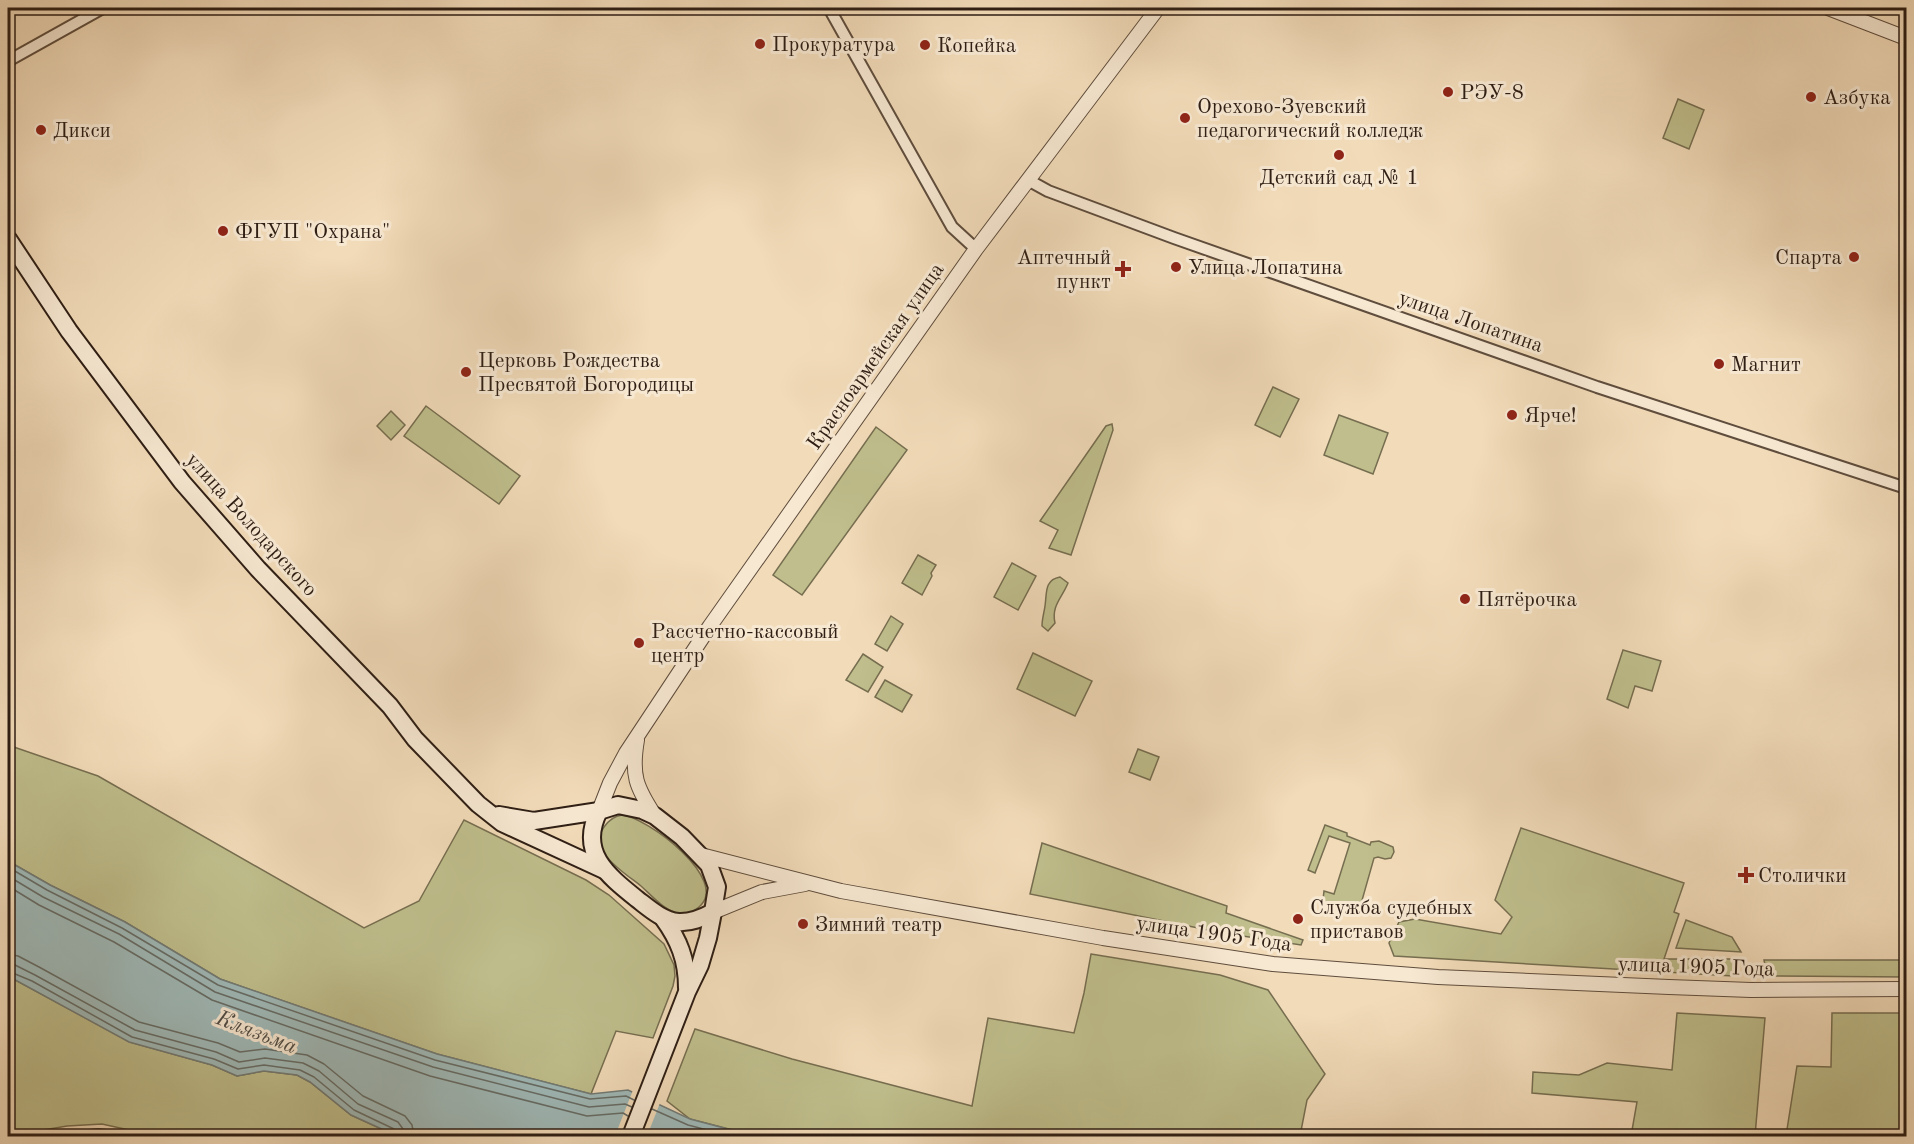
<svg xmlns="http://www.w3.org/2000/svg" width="1914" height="1144" viewBox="0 0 1914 1144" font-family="'Old Standard TT',serif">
<rect width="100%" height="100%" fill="#f2dbb9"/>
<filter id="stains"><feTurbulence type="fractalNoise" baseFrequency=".00333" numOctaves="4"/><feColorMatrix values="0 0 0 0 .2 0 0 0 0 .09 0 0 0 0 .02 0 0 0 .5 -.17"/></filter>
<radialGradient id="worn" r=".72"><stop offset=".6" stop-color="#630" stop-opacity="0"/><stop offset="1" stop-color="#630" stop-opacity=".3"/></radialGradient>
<g fill="#bfbe8c" stroke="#766e50" stroke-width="1.5">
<path d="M 1678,99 L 1704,110 L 1689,149 L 1663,138 Z"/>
<path d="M 1273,387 L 1299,399 L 1280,437 L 1255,425 Z"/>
<path d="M 426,406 L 520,476 L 499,504 L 404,436 Z"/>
<path d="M 391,411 L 405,425 L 391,440 L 377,426 Z"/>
<path d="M 1339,415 L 1388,433 L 1373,474 L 1324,455 Z"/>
<path d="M 1112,424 L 1113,430 L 1071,555 L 1049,548 L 1058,530 L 1040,521 L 1106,426 Z"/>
<path d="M 876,427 L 907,450 L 802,595 L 773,575 Z"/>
<path d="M 918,555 L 936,565 L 931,573 L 932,576 L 922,595 L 902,583 Z"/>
<path d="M 1012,563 L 1036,576 L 1018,610 L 994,597 Z"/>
<path d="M 1060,577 L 1068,583 C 1062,598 1051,606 1055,623 L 1048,631 L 1042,626 C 1042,619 1044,613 1045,606 C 1047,593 1044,580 1060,577 Z"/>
<path d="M 891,616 L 903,624 L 887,651 L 875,644 Z"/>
<path d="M 1623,650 L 1661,661 L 1652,691 L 1635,686 L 1628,708 L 1607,699 Z"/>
<path d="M 1033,653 L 1092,681 L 1075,716 L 1017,689 Z"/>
<path d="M 863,654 L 883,667 L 868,692 L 846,680 Z"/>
<path d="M 885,680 L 912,695 L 902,712 L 875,697 Z"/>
<path d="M 8,745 L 98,776 L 364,928 L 419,901 L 464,820 L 586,880 L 609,895 L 664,944 L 674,965 L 675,976 L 673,986 L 653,1038 L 616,1031 L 591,1094 L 437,1054 L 220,979 L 125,922 L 50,885 L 8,861 Z"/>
<path d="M 1138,749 L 1159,757 L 1150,780 L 1129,772 Z"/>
<path d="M 622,815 C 647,817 731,880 699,907 C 693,912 685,915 677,913 C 664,910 651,895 641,886 C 625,873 587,851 604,827 C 609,820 614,816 622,815 Z"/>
<path d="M 1325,825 L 1347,833 L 1347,836 L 1370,845 L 1371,842 L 1379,841 L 1393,847 L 1394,852 L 1391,858 L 1385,859 L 1378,857 L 1374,858 L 1359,911 L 1325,905 L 1323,900 L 1324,891 L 1334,894 L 1350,843 L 1329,836 L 1315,873 L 1308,870 Z"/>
<path d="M 1521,828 L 1684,883 L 1674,912 L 1679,914 L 1664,959 L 1738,959 L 1733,976 L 1394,956 L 1389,943 L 1399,922 L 1415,919 L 1501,934 L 1512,917 L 1495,900 Z"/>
<path d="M 1042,843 L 1227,906 L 1226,913 L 1303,940 L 1301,945 L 1223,933 L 1030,894 Z"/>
<path d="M 1686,920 L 1732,937 L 1741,952 L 1676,948 Z"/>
<path d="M 1091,954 L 1220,975 L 1268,990 L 1325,1074 L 1307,1100 L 1300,1136 L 756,1136 L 690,1119 L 667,1101 L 695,1029 L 792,1059 L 972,1106 L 988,1018 L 1074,1033 L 1084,993 Z"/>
<path d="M 1764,960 L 1906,960 L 1906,977 L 1767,976 Z"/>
<path d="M 8,976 L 130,1042 L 212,1065 L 237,1076 L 264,1071 L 297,1075 L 310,1082 L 351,1115 L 397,1136 L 156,1136 L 102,1124 L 67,1126 L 8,1136 Z"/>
<path d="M 1677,1013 L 1765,1018 L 1755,1136 L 1631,1136 L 1637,1102 L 1532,1093 L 1533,1072 L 1579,1075 L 1607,1063 L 1672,1070 Z"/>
<path d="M 1832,1013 L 1906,1013 L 1906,1136 L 1786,1136 L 1797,1066 L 1831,1067 Z"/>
</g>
<path fill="#9fb9b8" stroke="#727b76" stroke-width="1.5" d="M 8,861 L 50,885 L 125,922 L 220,979 L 437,1054 L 591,1094 L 628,1090 L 690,1119 L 724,1128 L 748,1136 L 397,1136 L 351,1115 L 310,1082 L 297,1075 L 264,1071 L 237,1076 L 212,1065 L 129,1042 L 8,976 Z"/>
<path fill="#f2dbb9" d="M 633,1090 L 660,1103 L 647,1136 L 615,1136 Z"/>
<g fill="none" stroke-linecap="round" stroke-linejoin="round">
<g stroke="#666c66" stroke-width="1.5">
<path d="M 8,867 L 47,890 L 122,928 L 218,985 L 435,1060 L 590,1099 L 626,1096 L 634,1100"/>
<path d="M 8,876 L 43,897 L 119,934 L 215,992 L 433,1067 L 589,1107 L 625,1104 L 632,1107"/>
<path d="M 8,886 L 39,905 L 114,942 L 212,1000 L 430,1076 L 587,1116 L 623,1113 L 628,1116"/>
<path d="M 8,954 L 18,956 L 39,967 L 139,1022 L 218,1043 L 240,1052 L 265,1049 L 307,1055 L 324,1064 L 363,1096 L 405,1116 L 412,1125 L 414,1136"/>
<path d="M 8,964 L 15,965 L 35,975 L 135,1030 L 216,1052 L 239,1062 L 265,1058 L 303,1063 L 319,1071 L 358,1104 L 398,1122 L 403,1129 L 405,1136"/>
<path d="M 8,971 L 32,981 L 132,1037 L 214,1059 L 238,1069 L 264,1065 L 300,1070 L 314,1077 L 354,1110 L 394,1129 L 397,1136"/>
<path d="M 652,1109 L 688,1125 L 730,1136"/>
</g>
<defs>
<g id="minor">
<path d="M 829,8 L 952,227 L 976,249"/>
<path d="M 8,61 L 103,8"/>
<path d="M 1028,180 L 1048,191 L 1174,238 L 1597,387 L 1906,488"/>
<path d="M 89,1136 L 98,1135 L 106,1136"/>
</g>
<g id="tertiary">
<path d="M 1828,8 L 1906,38"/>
<path d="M 637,740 C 631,775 636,787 655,816"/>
<path d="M 599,811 L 610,783 L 626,753 L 710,626 L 976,249 L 1158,8"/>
<path d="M 701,855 L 841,891 L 1103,938 L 1273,964 L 1438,977 L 1669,987 L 1751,990 L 1906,989"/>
<path d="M 713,912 L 762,892 L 805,884"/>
</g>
<g id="secondary">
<path d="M 8,239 L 69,331 L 182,482 L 258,569 L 390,706 L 415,739 L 478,804 L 502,823 L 604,870"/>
<path d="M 499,815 L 534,821 L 599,811 L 618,805 L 642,810 L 655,816 L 682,837 L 709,865 L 717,887 L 713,912 C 702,918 691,923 678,922 C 662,920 650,909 637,899 C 607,875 578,852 599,811"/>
<path d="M 663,918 C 679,940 687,960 687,988"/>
<path d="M 631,1136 L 687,992 L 700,965 L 708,938 L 713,912"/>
</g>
</defs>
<use href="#minor" stroke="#5f4d3d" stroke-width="14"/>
<use href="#tertiary" stroke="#5f4d3d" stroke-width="16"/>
<use href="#secondary" stroke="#2e1e14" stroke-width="20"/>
<use href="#minor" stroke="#f7e8d2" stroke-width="10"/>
<use href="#tertiary" stroke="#f7e8d2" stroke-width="14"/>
<use href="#secondary" stroke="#f7e8d2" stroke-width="16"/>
</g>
<g fill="#8f2418" stroke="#f7e8d2" stroke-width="2">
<circle cx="760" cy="44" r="6"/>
<circle cx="925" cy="45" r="6"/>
<circle cx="1448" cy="92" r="6"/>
<circle cx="1811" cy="97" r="6"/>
<circle cx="1185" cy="118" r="6"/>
<circle cx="41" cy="130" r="6"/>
<circle cx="1339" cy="155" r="6"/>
<circle cx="223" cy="231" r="6"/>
<circle cx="1854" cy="257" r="6"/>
<circle cx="1176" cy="267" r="6"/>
<path d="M1120 260h6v6h6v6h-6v6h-6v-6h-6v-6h6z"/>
<circle cx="1719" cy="364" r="6"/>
<circle cx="466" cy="372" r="6"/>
<circle cx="1512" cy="415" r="6"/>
<circle cx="1465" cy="599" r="6"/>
<circle cx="639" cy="643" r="6"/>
<path d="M1743 866h6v6h6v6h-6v6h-6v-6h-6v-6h6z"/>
<circle cx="1298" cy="919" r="6"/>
<circle cx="803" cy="924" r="6"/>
</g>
<g text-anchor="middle" stroke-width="6" stroke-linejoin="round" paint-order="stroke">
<g font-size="21" fill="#2e1e14" stroke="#f7e8d2" text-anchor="start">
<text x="772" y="51">Прокуратура</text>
<text x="937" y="52">Копейка</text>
<text x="1460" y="99">РЭУ-8</text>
<text x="1823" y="104">Азбука</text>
<text x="1197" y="113">Орехово-Зуевский<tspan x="1197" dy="24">педагогический колледж</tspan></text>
<text x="53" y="137">Дикси</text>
<text x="1339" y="184" text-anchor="middle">Детский сад № 1</text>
<text x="235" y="238">ФГУП "Охрана"</text>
<text x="1111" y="264" text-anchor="end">Аптечный<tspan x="1111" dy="24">пункт</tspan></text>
<text x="1842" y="264" text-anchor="end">Спарта</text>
<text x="1188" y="274">Улица Лопатина</text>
<text x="478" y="367">Церковь Рождества<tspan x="478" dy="24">Пресвятой Богородицы</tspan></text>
<text x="1731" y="371">Магнит</text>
<text x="1524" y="422">Ярче!</text>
<text x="1477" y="606">Пятёрочка</text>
<text x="651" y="638">Рассчетно-кассовый<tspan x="651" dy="24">центр</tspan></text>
<text x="1758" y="882">Столички</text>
<text x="1310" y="914">Служба судебных<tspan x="1310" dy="24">приставов</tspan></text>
<text x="815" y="931">Зимний театр</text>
</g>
<g font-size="21" fill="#2e1e14" stroke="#f7e8d2">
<text transform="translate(1471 321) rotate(19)" y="7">улица Лопатина</text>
<text transform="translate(875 356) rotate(-55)" y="7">Красноармейская улица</text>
<text transform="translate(252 524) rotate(48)" y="7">улица Володарского</text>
<text transform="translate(1214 933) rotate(8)" y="7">улица 1905 Года</text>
<text transform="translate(1696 966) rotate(2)" y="7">улица 1905 Года</text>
</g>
<g font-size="22" font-style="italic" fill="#504c45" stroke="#f7e8d2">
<text transform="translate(257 1031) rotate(21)" y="8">Клязьма</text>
</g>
</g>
<rect width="1914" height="1144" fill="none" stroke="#f2dbb9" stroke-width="30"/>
<rect x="9" y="9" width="1896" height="1126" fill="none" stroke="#2e1e14" stroke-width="3"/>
<rect x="15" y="15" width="1884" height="1114" fill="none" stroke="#2e1e14" stroke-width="1.5"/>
<rect width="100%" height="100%" filter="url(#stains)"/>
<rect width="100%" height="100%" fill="url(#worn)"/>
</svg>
